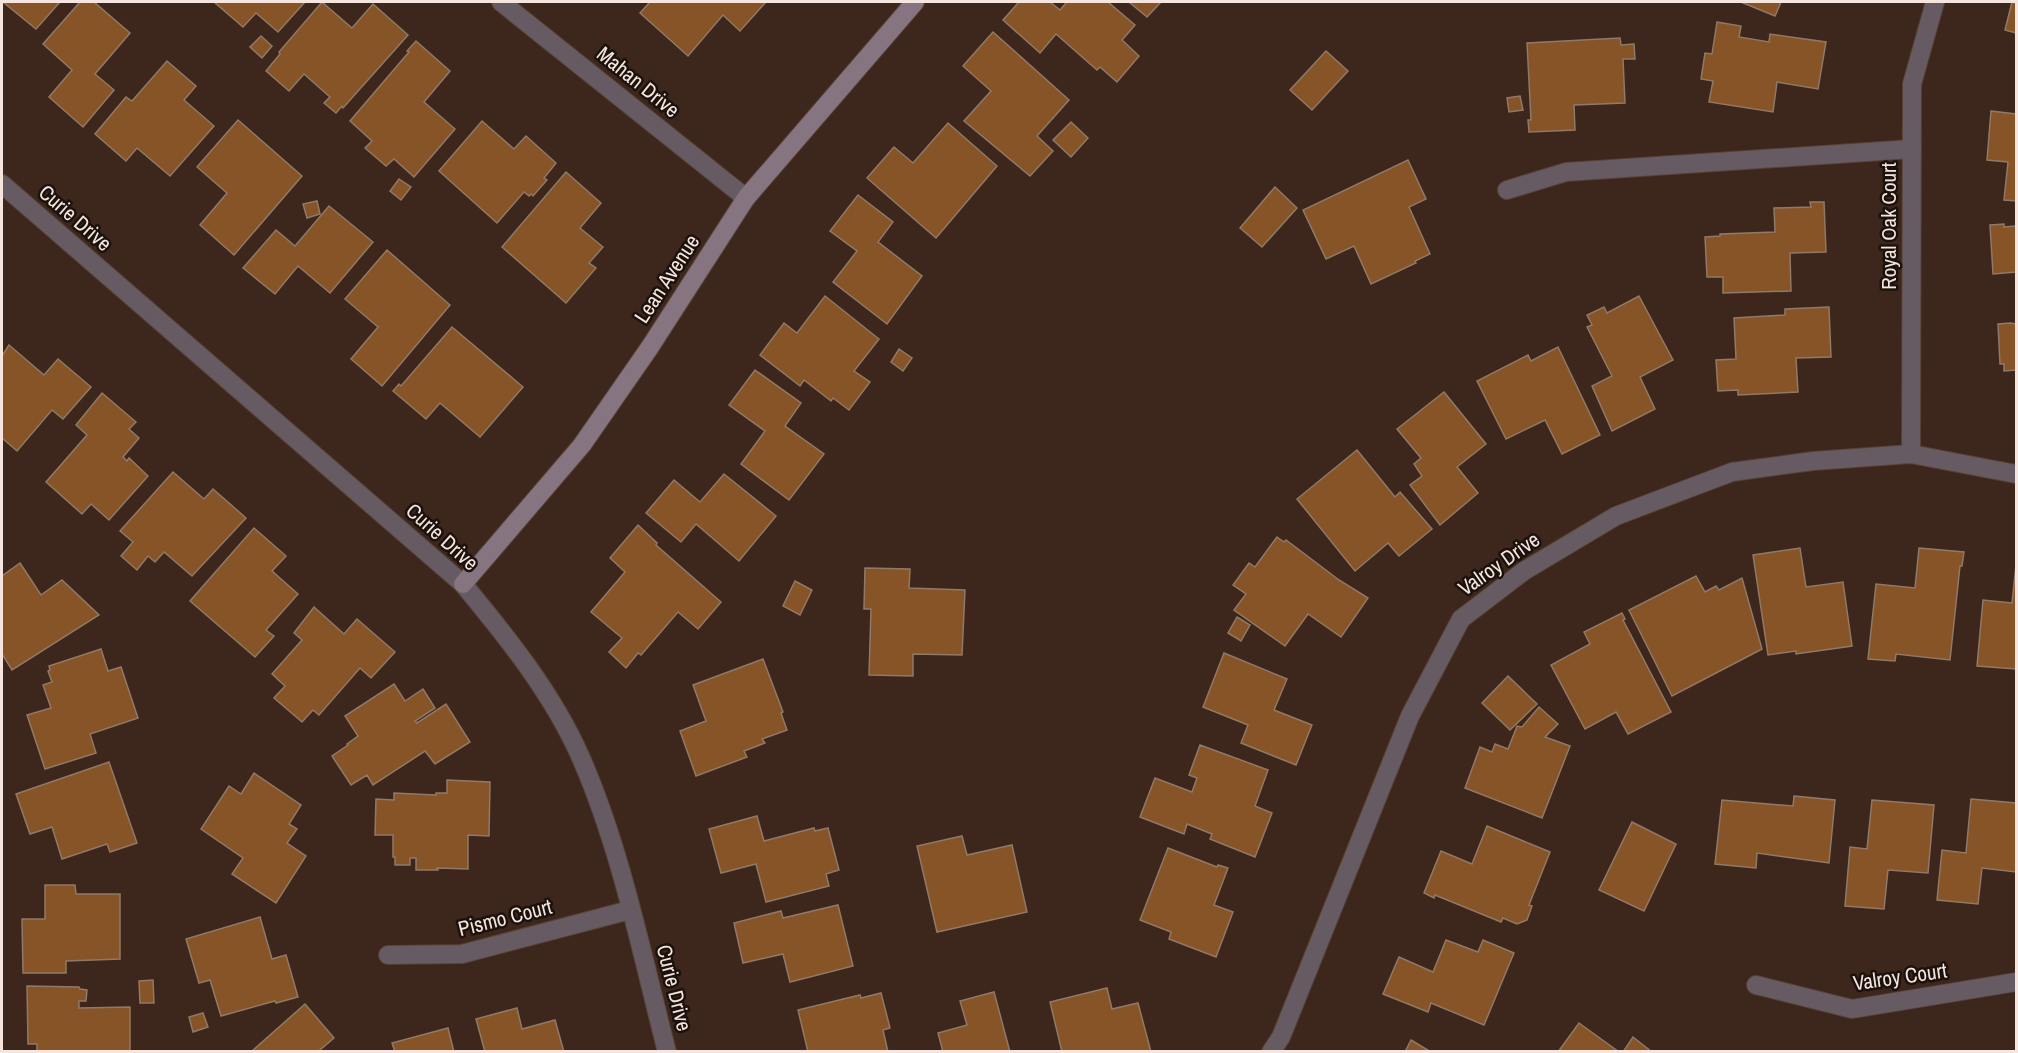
<svg xmlns="http://www.w3.org/2000/svg" width="2018" height="1053" viewBox="0 0 2018 1053" font-family="'Archivo Narrow',sans-serif">
<rect width="100%" height="100%" fill="#3d261b"/>
<g fill="#865426" stroke="#917967" stroke-width="1.5">
<path d="M 3,2 L 60,2 L 36,29 Z"/>
<path d="M 80,2 L 94,2 L 130,33 L 95,74 L 114,90 L 83,127 L 49,97 L 72,70 L 43,44 Z"/>
<path d="M 214,2 L 305,2 L 278,32 L 256,13 L 243,27 Z"/>
<path d="M 322,2 L 352,28 L 373,4 L 408,35 L 343,108 L 342,106 L 336,113 L 324,103 L 330,97 L 304,74 L 289,91 L 266,71 L 280,54 L 279,52 Z"/>
<path d="M 650,2 L 766,2 L 740,31 L 723,15 L 688,56 L 640,13 Z"/>
<path d="M 1019,2 L 1050,2 L 1060,10 L 1067,2 L 1108,2 L 1135,25 L 1122,40 L 1139,56 L 1117,82 L 1100,67 L 1097,70 L 1056,34 L 1040,53 L 1003,20 Z"/>
<path d="M 1129,2 L 1161,2 L 1147,17 Z"/>
<path d="M 1741,2 L 1781,2 L 1775,16 Z"/>
<path d="M 2012,2 L 2016,2 L 2016,33 L 2005,30 Z"/>
<path d="M 1717,22 L 1741,26 L 1739,37 L 1769,42 L 1770,34 L 1826,42 L 1818,89 L 1777,82 L 1773,112 L 1709,102 L 1713,81 L 1701,79 L 1705,53 L 1712,54 Z"/>
<path d="M 993,32 L 1069,100 L 1037,136 L 1053,151 L 1030,176 L 964,121 L 991,91 L 963,66 Z"/>
<path d="M 261,36 L 272,46 L 262,58 L 250,47 Z"/>
<path d="M 1620,38 L 1621,45 L 1634,44 L 1635,59 L 1623,59 L 1625,103 L 1574,105 L 1575,130 L 1529,132 L 1528,120 L 1531,120 L 1527,43 Z"/>
<path d="M 416,41 L 450,71 L 424,102 L 455,129 L 414,177 L 394,159 L 386,166 L 365,148 L 372,141 L 350,121 L 409,52 L 407,51 Z"/>
<path d="M 1326,51 L 1348,71 L 1312,110 L 1290,90 Z"/>
<path d="M 167,61 L 196,86 L 184,100 L 214,126 L 170,176 L 137,148 L 126,161 L 95,134 L 126,97 L 132,101 Z"/>
<path d="M 1520,96 L 1523,110 L 1509,112 L 1507,98 Z"/>
<path d="M 1991,111 L 2016,114 L 2016,201 L 2004,200 L 2008,162 L 1987,160 Z"/>
<path d="M 238,120 L 302,176 L 234,255 L 200,225 L 227,193 L 197,167 Z"/>
<path d="M 482,121 L 514,149 L 526,136 L 556,163 L 544,178 L 547,180 L 533,196 L 531,194 L 529,196 L 524,192 L 497,223 L 439,171 Z"/>
<path d="M 1071,122 L 1088,138 L 1071,157 L 1053,140 Z"/>
<path d="M 948,123 L 997,166 L 936,238 L 867,178 L 894,147 L 913,163 Z"/>
<path d="M 1408,160 L 1426,199 L 1409,207 L 1430,254 L 1415,261 L 1416,263 L 1371,284 L 1354,246 L 1326,259 L 1303,210 Z"/>
<path d="M 566,172 L 601,203 L 580,228 L 603,247 L 589,263 L 596,268 L 566,303 L 502,247 Z"/>
<path d="M 399,179 L 411,187 L 401,200 L 390,191 Z"/>
<path d="M 1275,187 L 1297,208 L 1262,247 L 1240,228 Z"/>
<path d="M 858,195 L 893,222 L 878,242 L 922,276 L 887,324 L 833,282 L 857,251 L 830,231 Z"/>
<path d="M 317,201 L 320,214 L 307,218 L 303,204 Z"/>
<path d="M 1810,202 L 1824,202 L 1826,252 L 1790,253 L 1791,291 L 1723,293 L 1723,277 L 1707,277 L 1705,237 L 1720,236 L 1720,234 L 1775,232 L 1774,208 L 1811,207 Z"/>
<path d="M 329,206 L 373,242 L 330,293 L 298,266 L 275,294 L 243,268 L 276,230 L 295,246 Z"/>
<path d="M 2004,224 L 2004,227 L 2016,226 L 2016,272 L 1993,274 L 1990,225 Z"/>
<path d="M 387,250 L 450,305 L 382,386 L 351,359 L 378,327 L 345,299 Z"/>
<path d="M 825,296 L 879,339 L 854,371 L 870,382 L 849,410 L 833,398 L 831,401 L 804,380 L 800,386 L 760,355 L 784,323 L 797,333 Z"/>
<path d="M 1639,296 L 1673,360 L 1640,377 L 1655,409 L 1612,431 L 1592,386 L 1612,376 L 1587,327 L 1592,325 L 1587,315 L 1604,307 L 1607,313 Z"/>
<path d="M 1829,307 L 1831,357 L 1796,358 L 1798,392 L 1738,395 L 1738,390 L 1718,391 L 1716,360 L 1736,359 L 1734,318 L 1785,315 L 1785,309 Z"/>
<path d="M 2010,323 L 2016,324 L 2016,387 L 2016,370 L 2004,371 L 2004,364 L 2000,364 L 1998,324 Z"/>
<path d="M 452,327 L 523,387 L 480,437 L 440,403 L 426,419 L 393,391 L 399,384 L 401,386 Z"/>
<path d="M 9,345 L 44,375 L 58,359 L 91,387 L 63,419 L 52,410 L 17,451 L 2,438 L 2,356 Z"/>
<path d="M 1558,347 L 1600,435 L 1562,454 L 1545,420 L 1506,439 L 1477,381 L 1528,355 L 1531,361 Z"/>
<path d="M 899,349 L 912,358 L 903,371 L 891,362 Z"/>
<path d="M 755,370 L 801,403 L 785,426 L 824,454 L 789,500 L 741,464 L 765,431 L 729,405 Z"/>
<path d="M 1444,392 L 1486,444 L 1457,467 L 1478,493 L 1440,525 L 1410,485 L 1422,476 L 1414,464 L 1421,458 L 1397,429 Z"/>
<path d="M 102,393 L 136,422 L 129,429 L 139,438 L 123,457 L 127,461 L 129,458 L 148,476 L 109,520 L 91,504 L 82,514 L 46,482 L 87,435 L 76,425 Z"/>
<path d="M 1357,450 L 1395,497 L 1400,492 L 1432,529 L 1399,556 L 1388,543 L 1355,571 L 1297,499 Z"/>
<path d="M 173,472 L 204,499 L 213,489 L 246,518 L 192,576 L 164,552 L 155,562 L 148,556 L 137,570 L 121,556 L 133,542 L 120,531 Z"/>
<path d="M 724,474 L 776,516 L 739,561 L 696,524 L 681,542 L 646,513 L 674,480 L 700,502 Z"/>
<path d="M 638,525 L 657,543 L 656,545 L 721,602 L 698,629 L 678,612 L 641,655 L 638,653 L 626,668 L 609,652 L 622,638 L 591,612 L 625,572 L 610,558 Z"/>
<path d="M 254,528 L 286,556 L 272,571 L 298,594 L 266,630 L 274,636 L 255,657 L 190,601 Z"/>
<path d="M 1277,537 L 1284,542 L 1286,540 L 1339,580 L 1368,598 L 1341,637 L 1308,614 L 1285,646 L 1234,610 L 1246,594 L 1233,585 L 1249,563 L 1255,567 Z"/>
<path d="M 1800,548 L 1806,587 L 1843,582 L 1852,646 L 1796,654 L 1796,651 L 1768,655 L 1753,555 Z"/>
<path d="M 1919,548 L 1964,552 L 1962,566 L 1960,566 L 1950,660 L 1896,654 L 1895,661 L 1868,659 L 1876,584 L 1915,588 Z"/>
<path d="M 20,563 L 41,595 L 62,580 L 99,615 L 12,670 L 2,654 L 2,576 Z"/>
<path d="M 2016,565 L 2016,669 L 1977,666 L 1983,600 L 2012,603 Z"/>
<path d="M 865,568 L 910,569 L 909,588 L 965,590 L 962,655 L 913,654 L 913,676 L 869,675 L 871,609 L 864,609 Z"/>
<path d="M 1696,576 L 1705,592 L 1716,586 L 1719,590 L 1742,578 L 1762,649 L 1672,696 L 1629,610 Z"/>
<path d="M 795,581 L 812,590 L 800,615 L 783,606 Z"/>
<path d="M 314,607 L 344,634 L 357,619 L 395,652 L 371,678 L 360,668 L 319,715 L 313,710 L 302,722 L 274,698 L 285,686 L 272,674 L 302,640 L 294,633 Z"/>
<path d="M 1622,613 L 1625,619 L 1623,620 L 1671,712 L 1628,734 L 1616,712 L 1585,729 L 1551,665 L 1590,644 L 1584,632 Z"/>
<path d="M 1237,617 L 1250,625 L 1241,641 L 1228,633 Z"/>
<path d="M 101,649 L 108,671 L 121,667 L 138,718 L 90,734 L 96,753 L 45,769 L 27,715 L 51,708 L 43,685 L 52,682 L 48,671 L 50,670 L 49,666 Z"/>
<path d="M 1224,653 L 1287,679 L 1274,710 L 1312,725 L 1296,765 L 1241,743 L 1248,725 L 1203,707 Z"/>
<path d="M 763,659 L 783,712 L 781,713 L 787,730 L 762,739 L 765,743 L 744,751 L 747,757 L 696,776 L 680,731 L 706,721 L 693,685 Z"/>
<path d="M 1508,676 L 1537,704 L 1510,730 L 1482,703 Z"/>
<path d="M 394,684 L 405,701 L 423,689 L 435,708 L 415,721 L 417,723 L 446,704 L 470,742 L 435,764 L 425,751 L 373,785 L 367,775 L 351,785 L 332,756 L 348,745 L 347,744 L 358,736 L 345,716 Z"/>
<path d="M 1539,707 L 1558,724 L 1545,737 L 1570,746 L 1542,818 L 1465,788 L 1480,747 L 1492,752 L 1495,744 L 1508,749 L 1517,726 L 1522,727 Z"/>
<path d="M 1200,745 L 1268,770 L 1255,806 L 1272,813 L 1255,857 L 1210,839 L 1212,834 L 1187,824 L 1184,834 L 1140,817 L 1155,778 L 1192,792 L 1197,778 L 1189,775 Z"/>
<path d="M 109,762 L 137,843 L 110,852 L 107,844 L 62,859 L 52,827 L 30,834 L 16,794 Z"/>
<path d="M 254,773 L 301,805 L 289,824 L 297,829 L 287,843 L 306,856 L 276,903 L 232,874 L 243,858 L 201,829 L 229,786 L 241,794 Z"/>
<path d="M 447,780 L 490,782 L 489,836 L 468,835 L 468,869 L 437,868 L 438,870 L 416,870 L 416,858 L 410,858 L 410,865 L 395,865 L 395,857 L 393,857 L 393,835 L 375,835 L 376,799 L 394,800 L 394,793 L 436,795 L 436,793 L 447,793 Z"/>
<path d="M 1794,796 L 1835,800 L 1829,863 L 1757,853 L 1756,868 L 1715,864 L 1722,800 L 1793,806 Z"/>
<path d="M 1971,799 L 2016,803 L 2016,872 L 1982,868 L 1978,904 L 1937,900 L 1942,850 L 1966,853 Z"/>
<path d="M 1872,800 L 1934,805 L 1928,873 L 1888,870 L 1884,909 L 1845,906 L 1850,847 L 1867,849 Z"/>
<path d="M 757,816 L 764,841 L 814,828 L 815,831 L 828,828 L 839,870 L 826,874 L 829,886 L 766,902 L 756,864 L 721,873 L 709,829 Z"/>
<path d="M 1632,822 L 1676,844 L 1644,911 L 1599,890 Z"/>
<path d="M 1487,826 L 1550,852 L 1529,905 L 1532,906 L 1527,920 L 1517,924 L 1503,918 L 1501,922 L 1435,895 L 1434,898 L 1424,893 L 1441,851 L 1472,864 Z"/>
<path d="M 962,836 L 967,855 L 1012,845 L 1027,912 L 937,932 L 917,846 Z"/>
<path d="M 1168,848 L 1217,867 L 1218,865 L 1228,868 L 1214,905 L 1233,912 L 1216,957 L 1169,939 L 1171,932 L 1140,920 Z"/>
<path d="M 45,885 L 75,885 L 76,894 L 120,894 L 120,959 L 66,961 L 66,973 L 23,973 L 22,919 L 45,919 Z"/>
<path d="M 838,905 L 853,966 L 790,982 L 783,954 L 743,963 L 734,923 L 781,911 L 783,918 Z"/>
<path d="M 260,917 L 272,959 L 286,955 L 298,997 L 276,1003 L 275,1001 L 221,1016 L 210,980 L 199,983 L 186,939 Z"/>
<path d="M 1446,940 L 1478,952 L 1483,940 L 1514,953 L 1484,1025 L 1431,1003 L 1428,1012 L 1383,994 L 1399,957 L 1433,972 Z"/>
<path d="M 153,980 L 154,1003 L 140,1003 L 139,981 Z"/>
<path d="M 27,986 L 79,987 L 80,989 L 87,990 L 86,1001 L 79,1001 L 79,1008 L 130,1007 L 130,1052 L 37,1052 L 37,1044 L 28,1044 Z"/>
<path d="M 1107,988 L 1112,1009 L 1138,1003 L 1151,1052 L 1062,1052 L 1050,1002 Z"/>
<path d="M 994,992 L 1010,1052 L 943,1052 L 938,1033 L 967,1025 L 960,1001 Z"/>
<path d="M 881,993 L 890,1028 L 883,1030 L 888,1052 L 808,1052 L 798,1010 L 860,995 L 861,998 Z"/>
<path d="M 305,1004 L 334,1038 L 320,1050 L 321,1052 L 251,1052 Z"/>
<path d="M 517,1008 L 522,1029 L 555,1020 L 564,1052 L 485,1052 L 476,1019 Z"/>
<path d="M 203,1013 L 208,1027 L 193,1032 L 189,1017 Z"/>
<path d="M 1579,1023 L 1619,1052 L 1558,1052 Z"/>
<path d="M 448,1028 L 454,1052 L 395,1052 L 392,1043 Z"/>
<path d="M 1633,1037 L 1652,1052 L 1623,1052 Z"/>
<path d="M 1411,1040 L 1431,1052 L 1405,1052 Z"/>
</g>
<g fill="none" stroke-linecap="round" stroke-linejoin="round">
<defs>
<path id="lane" d="M 1507,190 L 1566,172 L 1912,149"/>
<g id="street">
<path d="M 501,2 L 746,198"/>
<path d="M 2,184 L 463,584 C 507,637 553,694 581,758 C 621,849 642,955 667,1052"/>
<path d="M 1911,454 L 1912,84 L 1935,2"/>
<path d="M 388,955 L 462,954 L 630,910"/>
<path d="M 1756,985 L 1852,1009 L 2016,982"/>
<path d="M 1271,1052 L 1281,1037 L 1410,716 L 1461,619 L 1524,571 L 1616,516 L 1732,472 L 1813,461 L 1911,454 L 2016,474"/>
</g>
<path id="secondary" d="M 463,584 L 582,445 L 650,347 L 746,198 L 915,2"/>
</defs>
<use href="#lane" stroke="#574136" stroke-width="20"/>
<use href="#street" stroke="#574136" stroke-width="20"/>
<use href="#secondary" stroke="#574136" stroke-width="20"/>
<use href="#lane" stroke="#665b62" stroke-width="18"/>
<use href="#street" stroke="#665b62" stroke-width="18"/>
<use href="#secondary" stroke="#867581" stroke-width="18"/>
</g>
<g text-anchor="middle" stroke-width="5" stroke-linejoin="round" paint-order="stroke">
<g font-size="21" fill="#f5e5de" stroke="#1c120d">
<text transform="translate(638 82) rotate(39)" y="7">Mahan Drive</text>
<text transform="translate(75 218) rotate(41)" y="7">Curie Drive</text>
<text transform="translate(1889 226) rotate(-90)" y="7">Royal Oak Court</text>
<text transform="translate(667 279) rotate(-57)" y="7">Lean Avenue</text>
<text transform="translate(442 537) rotate(42)" y="7">Curie Drive</text>
<text transform="translate(1499 564) rotate(-35)" y="7">Valroy Drive</text>
<text transform="translate(505 918) rotate(-14)" y="7">Pismo Court</text>
<text transform="translate(1900 977) rotate(-8)" y="7">Valroy Court</text>
<text transform="translate(674 988) rotate(76)" y="7">Curie Drive</text>
</g>
</g>
<rect width="2018" height="1053" fill="none" stroke="#f5e5de" stroke-width="6"/>
</svg>
